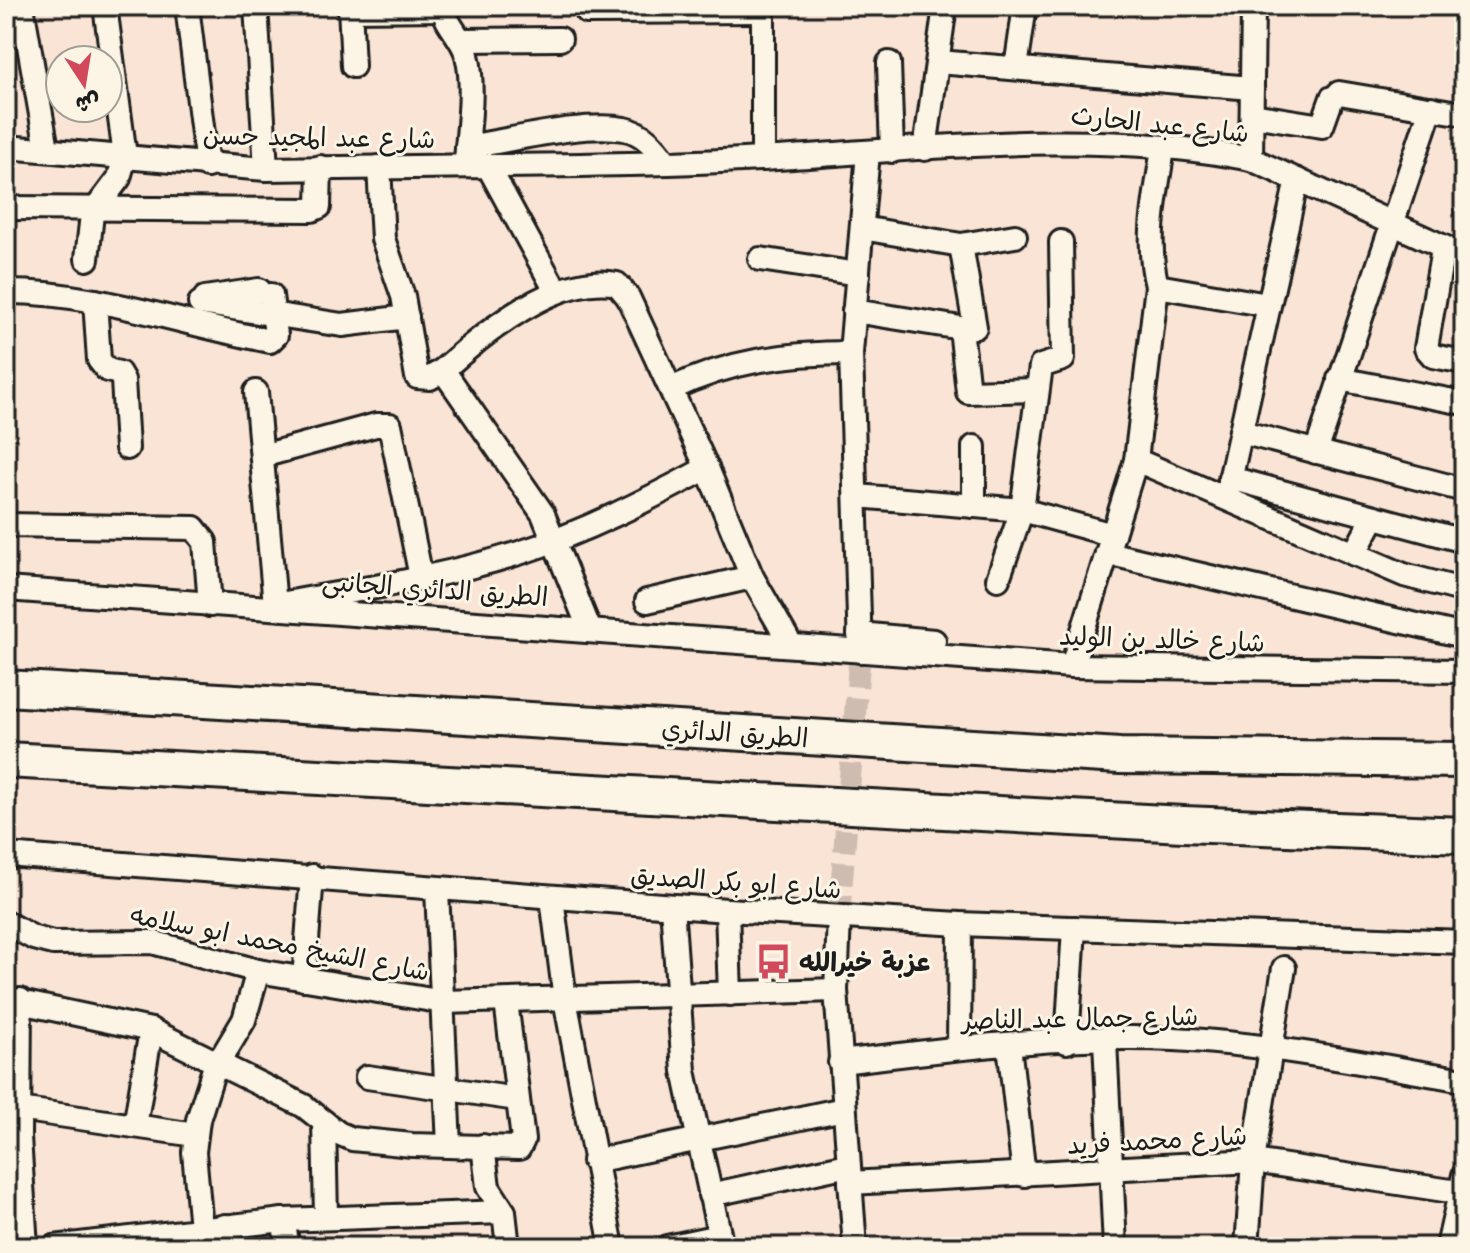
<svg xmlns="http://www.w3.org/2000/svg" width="1470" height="1253" viewBox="0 0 1470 1253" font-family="'Comic Neue','Playpen Sans Arabic',sans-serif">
<rect width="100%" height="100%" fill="#fae4d5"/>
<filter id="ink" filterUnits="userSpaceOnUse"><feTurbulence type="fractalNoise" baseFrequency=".0125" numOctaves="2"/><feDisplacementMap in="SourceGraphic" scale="16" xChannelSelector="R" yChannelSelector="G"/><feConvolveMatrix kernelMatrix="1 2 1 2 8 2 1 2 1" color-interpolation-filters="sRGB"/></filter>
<g filter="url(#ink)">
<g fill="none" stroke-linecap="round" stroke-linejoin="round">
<path stroke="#cebcb0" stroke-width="22" stroke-dasharray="22 11" stroke-linecap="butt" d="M 839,917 L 860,651"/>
<defs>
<g id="minor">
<path d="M 22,6 L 47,149"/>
<path d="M 187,6 L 207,166"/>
<path d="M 256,6 L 266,169"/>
<path d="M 350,6 L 353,66"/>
<path d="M 442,6 C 446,25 462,37 467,55 C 475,87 468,129 466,162"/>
<path d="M 763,6 L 763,159"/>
<path d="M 350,10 L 442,9"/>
<path d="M 587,12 L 763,11"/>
<path d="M 461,40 L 560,39"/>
<path d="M 938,62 L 1252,88"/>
<path d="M 889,63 L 892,151"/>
<path d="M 1016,68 L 1025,6"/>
<path d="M 1339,93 L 1464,114"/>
<path d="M 1252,115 L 1322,126 L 1332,98"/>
<path d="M 6,147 L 266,169 L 488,166 L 556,291"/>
<path d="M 467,147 C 508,141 585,121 624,129 C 644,132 656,148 667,163"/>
<path d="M 925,149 L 945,6"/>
<path d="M 1251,159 L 1253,6"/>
<path d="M 490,166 C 591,165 692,164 793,157 C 944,147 1101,129 1251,159 L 1464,256"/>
<path d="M 379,167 L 383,239 L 403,296 L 417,377 L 430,378 L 443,370 L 543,514 L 589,628"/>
<path d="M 6,208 L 312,210 L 319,207 L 320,167"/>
<path d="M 862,228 L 961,245 L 1015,236"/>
<path d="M 1443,249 L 1426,348 L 1433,356 L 1464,362"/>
<path d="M 87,259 L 92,214 L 119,178 L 125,156 L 105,6"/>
<path d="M 760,259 L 858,274"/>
<path d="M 1157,286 L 1268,305"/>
<path d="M 6,292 C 96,292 182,324 270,341 L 276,335 L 271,295"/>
<path d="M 205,298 L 259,290"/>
<path d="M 95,301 L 99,360 L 107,370 L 119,373 L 123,380 L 127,448"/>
<path d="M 200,303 L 342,325 L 407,317"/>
<path d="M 854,311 L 961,328 L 975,327 L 961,245"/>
<path d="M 961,328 L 968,392 L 1037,390"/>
<path d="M 443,370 C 484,333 558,272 617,284 L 628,297 L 707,468 L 752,577 L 791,645"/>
<path d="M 1339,379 L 1464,403"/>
<path d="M 671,389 C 729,361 786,353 851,353"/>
<path d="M 256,392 L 275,605 C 356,590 440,578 519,553 C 585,532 647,500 707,468"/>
<path d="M 1241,432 L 1464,490"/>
<path d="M 974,447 L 974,506"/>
<path d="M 1316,452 L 1431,108"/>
<path d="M 262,456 L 376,425 L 390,425 L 421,577"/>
<path d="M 1136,460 L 1404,575 L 1458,589"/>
<path d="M 1230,478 L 1464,541"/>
<path d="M 857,496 L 1022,510 L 1113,535"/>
<path d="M 1226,498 L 1297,180"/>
<path d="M 6,525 L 194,528 L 205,542 L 210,605"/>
<path d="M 1107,553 L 1464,636"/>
<path d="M 1354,554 L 1374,517"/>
<path d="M 998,579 L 1022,510 L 1041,366 L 1063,359 L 1061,242"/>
<path d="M 6,589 L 1072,666 L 1464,671"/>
<path d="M 647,601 L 752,577"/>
<path d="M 859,634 L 934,641"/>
<path d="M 860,651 L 851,353 L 868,152"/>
<path d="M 1072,666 L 1136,460 L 1157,286 C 1145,240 1156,195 1163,149"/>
<path d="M 6,855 L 727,910 L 960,924 L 1464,942"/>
<path d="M 437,890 L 449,1146"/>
<path d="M 552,898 L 565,999 L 612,1247"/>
<path d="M 672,906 L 684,1071 L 722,1247"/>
<path d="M 727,910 L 730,994"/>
<path d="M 839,917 L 836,990 L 855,1247"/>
<path d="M 6,923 L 34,938 L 53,943 L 152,942 L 258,971 L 444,1002 L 836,990"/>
<path d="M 304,979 L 312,876"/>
<path d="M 6,999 L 151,1030 L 304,1106 L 338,1133 L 352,1139 L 412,1145 L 519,1148 L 523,1140 L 506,1001"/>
<path d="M 20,1000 L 19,1137 L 26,1247"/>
<path d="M 1105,1041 L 1115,1247"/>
<path d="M 1067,1042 L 1074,928"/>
<path d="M 1009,1045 L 1024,1175"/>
<path d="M 959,1048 L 960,924"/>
<path d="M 840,1062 C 950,1049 1063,1034 1174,1039 C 1272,1044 1368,1064 1464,1080"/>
<path d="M 367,1077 L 517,1099"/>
<path d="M 19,1109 L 195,1135"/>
<path d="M 324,1122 L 326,1217"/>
<path d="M 135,1126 L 151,1030"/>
<path d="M 483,1146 L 488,1187 L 504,1212 L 508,1247"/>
<path d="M 594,1161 L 844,1109"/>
<path d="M 850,1183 L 1253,1161 L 1464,1193"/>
<path d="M 710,1195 L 848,1165"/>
<path d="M 283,1220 L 288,1247"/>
<path d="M 225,1226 L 229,1247"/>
<path d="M 201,1228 L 194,1152 L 198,1120 L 213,1072 L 244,1020 L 258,971"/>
<path d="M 54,1247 L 283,1220 L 504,1212"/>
<path d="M 667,1247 L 719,1236"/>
<path d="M 1247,1247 L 1253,1161 L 1284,968"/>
<path d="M 1448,1247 L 1464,1175"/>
</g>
<g id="highway">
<path d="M 6,688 L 1120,756 L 1464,760"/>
<path d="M 6,760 L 1183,824 L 1464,835"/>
</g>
</defs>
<use href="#minor" stroke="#1c1c1c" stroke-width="28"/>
<use href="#highway" stroke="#1c1c1c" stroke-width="40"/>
<use href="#minor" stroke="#fcf5e5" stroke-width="22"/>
<use href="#highway" stroke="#fcf5e5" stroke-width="34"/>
</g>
</g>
<defs>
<symbol id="bus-bare" viewBox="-9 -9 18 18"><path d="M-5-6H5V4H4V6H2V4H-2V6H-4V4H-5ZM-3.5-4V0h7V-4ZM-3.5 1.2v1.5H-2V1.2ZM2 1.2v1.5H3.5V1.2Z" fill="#d1495b" stroke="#fcf5e5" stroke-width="2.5" paint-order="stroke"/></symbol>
</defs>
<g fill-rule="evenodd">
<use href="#bus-bare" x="748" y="936" width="51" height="51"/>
</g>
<g text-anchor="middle" stroke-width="6" stroke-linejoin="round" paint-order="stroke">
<g font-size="26" fill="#1c1c1c" stroke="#fcf5e5">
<text transform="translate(1160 124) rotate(6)" y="9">شارع عبد الحارث</text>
<text transform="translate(319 137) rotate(1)" y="9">شارع عبد المجيد حسن</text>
<text transform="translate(435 589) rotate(4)" y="9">الطريق الدائري الجانبى</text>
<text transform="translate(1162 639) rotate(2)" y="9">شارع خالد بن الوليد</text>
<text transform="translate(735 733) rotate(4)" y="9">الطريق الدائري</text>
<text transform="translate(736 882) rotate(4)" y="9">شارع ابو بكر الصديق</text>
<text transform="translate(280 943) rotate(11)" y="9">شارع الشيخ محمد ابو سلامه</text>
<text transform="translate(1080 1018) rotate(-1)" y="9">شارع جمال عبد الناصر</text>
<text transform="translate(1157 1140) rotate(-3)" y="9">شارع محمد فريد</text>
</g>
<g font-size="26" font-weight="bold" fill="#1c1c1c" stroke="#fcf5e5" text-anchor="start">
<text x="799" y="971">عزبة خيرالله</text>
</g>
</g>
<rect width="1470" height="1253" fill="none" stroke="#fcf5e5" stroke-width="32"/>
<rect x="16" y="16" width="1438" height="1221" fill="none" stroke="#1c1c1c" stroke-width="3" filter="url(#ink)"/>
<g transform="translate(84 84) rotate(168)"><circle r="38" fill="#fcf5e5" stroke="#a29e95" stroke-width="2"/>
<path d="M0-6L14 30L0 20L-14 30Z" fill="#d1495b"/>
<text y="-12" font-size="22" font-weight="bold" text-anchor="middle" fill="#1c1c1c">ش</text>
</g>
</svg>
